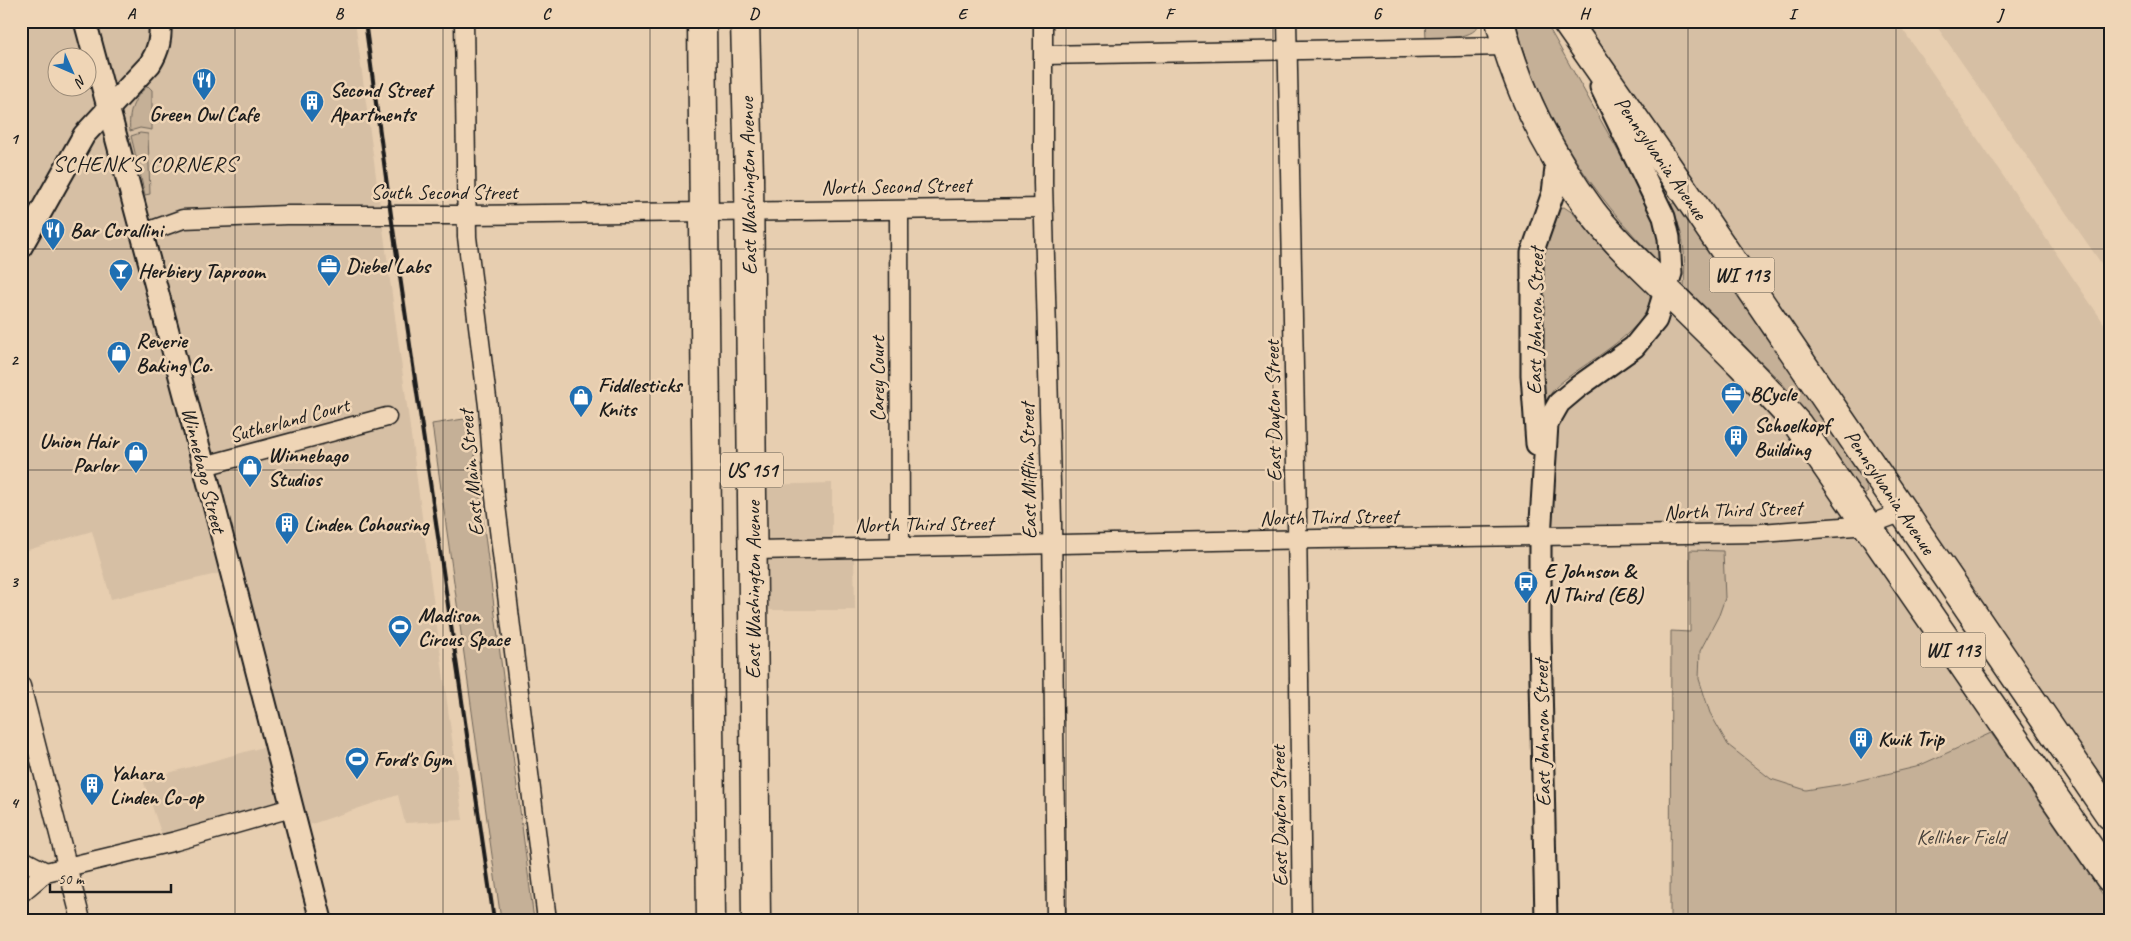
<svg xmlns="http://www.w3.org/2000/svg" width="2131" height="941" viewBox="0 0 2131 941" font-family="Caveat,sans-serif">
<rect width="100%" height="100%" fill="#e7ceb0"/>
<filter id="ink" filterUnits="userSpaceOnUse"><feTurbulence type="fractalNoise" baseFrequency=".02" numOctaves="2"/><feDisplacementMap in="SourceGraphic" scale="10" xChannelSelector="R" yChannelSelector="G"/><feConvolveMatrix kernelMatrix="1 2 1 2 8 2 1 2 1" color-interpolation-filters="sRGB"/></filter>
<g filter="url(#ink)">
<g fill="#d6bfa4" fill-rule="evenodd">
<path d="M 21,21 L 355,21 L 463,820 L 405,823 L 398,795 L 297,829 L 291,808 L 165,844 L 143,780 L 274,744 L 229,571 L 111,599 L 92,531 L 21,552 ZM 58,58 L 88,58 L 88,88 L 58,88 Z"/>
<path d="M 1566,21 L 1897,21 L 2110,332 L 2110,815 Z"/>
<path d="M 1933,21 L 2110,21 L 2110,276 Z"/>
<path d="M 1667,291 L 1770,393 L 2003,723 L 1991,733 L 1916,767 L 1844,784 L 1806,790 L 1771,779 L 1728,745 L 1710,713 L 1699,679 L 1700,651 L 1719,615 L 1718,559 L 1690,550 L 1689,535 L 1540,537 L 1547,424 L 1601,371 Z"/>
<path d="M 832,483 L 832,555 L 854,554 L 855,610 L 767,610 L 763,485 Z"/>
<path d="M 21,714 L 38,748 L 21,772 Z"/>
</g>
<g fill="#c5b097" stroke="#70665a">
<path d="M 1425,21 L 1479,21 C 1478,41 1441,37 1426,38 Z"/>
<path d="M 1515,21 L 1545,21 L 1654,215 L 1662,260 L 1659,262 C 1587,189 1543,121 1515,21 Z"/>
<path d="M 148,86 L 152,90 L 152,130 L 140,128 L 130,131 C 128,114 133,97 148,86 Z"/>
<path d="M 140,133 L 148,134 L 150,194 L 145,195 L 131,136 Z"/>
<path d="M 1676,201 L 1863,475 L 1868,492 L 1864,495 L 1819,429 L 1782,383 L 1684,286 C 1686,254 1684,234 1671,205 Z"/>
<path d="M 1564,207 L 1573,213 L 1606,252 L 1650,295 C 1652,331 1578,365 1555,388 C 1549,395 1545,403 1540,411 L 1543,248 L 1559,208 Z"/>
<path d="M 470,418 L 534,920 L 501,920 L 432,424 Z"/>
<path d="M 1690,550 L 1723,551 L 1725,598 L 1719,615 L 1700,651 L 1699,679 L 1710,713 L 1728,745 L 1771,779 L 1806,790 L 1844,784 L 1916,767 L 1991,733 L 2110,905 L 2110,920 L 1670,920 L 1671,631 L 1690,632 Z"/>
</g>
<g fill="none" stroke-linecap="round" stroke-linejoin="round">
<defs>
<g id="minor">
<path d="M 464,21 L 467,237 L 488,406 L 495,497 L 547,920"/>
<path d="M 1043,21 L 1043,183 L 1052,521 L 1056,920"/>
<path d="M 1287,21 L 1297,518 L 1302,920"/>
<path d="M 1044,55 L 1506,46"/>
<path d="M 899,211 L 900,547"/>
<path d="M 141,234 L 183,219 L 287,215 L 467,215 L 1043,208"/>
<path d="M 204,466 L 387,417"/>
<path d="M 752,550 L 1319,539 L 1761,533 L 1868,525 L 1903,512"/>
<path d="M 21,686 L 81,920"/>
<path d="M 21,859 L 46,872"/>
<path d="M 21,893 L 46,872 L 176,841 L 291,808"/>
</g>
<g id="tertiary">
<path d="M 85,21 L 204,466 L 321,920"/>
<path d="M 21,247 L 84,135 L 150,64 C 159,50 161,38 160,21"/>
<path d="M 1537,444 L 1532,375 L 1532,253 L 1553,193 L 1557,160"/>
<path d="M 1546,920 L 1540,633 L 1540,537 L 1547,424 L 1559,403 L 1578,387 L 1634,347 L 1656,320 L 1671,273 L 1669,238 L 1664,217 L 1601,87"/>
</g>
<g id="primary">
<path d="M 702,21 L 711,920"/>
<path d="M 745,21 L 749,177 L 756,920"/>
<path d="M 1500,21 C 1517,90 1550,155 1592,212 C 1614,241 1642,266 1668,292 C 1712,335 1757,378 1798,425 L 2110,878"/>
<path d="M 1566,21 L 1659,154 L 2110,815"/>
</g>
</defs>
<use href="#minor" stroke="#1c1c1c" stroke-width="21"/>
<use href="#tertiary" stroke="#1c1c1c" stroke-width="25"/>
<use href="#primary" stroke="#1c1c1c" stroke-width="31"/>
<use href="#minor" stroke="#efd5b6" stroke-width="18"/>
<use href="#tertiary" stroke="#efd5b6" stroke-width="21"/>
<use href="#primary" stroke="#efd5b6" stroke-width="28"/>
<path stroke="#1c1c1c" stroke-width="4" d="M 365,21 L 391,215 L 494,920"/>
</g>
</g>
<path fill="none" stroke="#1c1c1c" stroke-width="1" stroke-opacity="0.55" d="M 235,21 L 235,920M 443,21 L 443,920M 650,21 L 650,920M 858,21 L 858,920M 1066,21 L 1066,920M 1273,21 L 1273,920M 1481,21 L 1481,920M 1688,21 L 1688,920M 1896,21 L 1896,920M 21,249 L 2110,249M 21,470 L 2110,470M 21,692 L 2110,692"/>
<defs>
<symbol id="restaurant-pin" viewBox="-11 -11 22 30"><path d="M0 17L-7.5 6A9.5 9.5 0 1 1 7.5 6Z" fill="#1f6fb2" stroke="#efd5b6"/><path d="M-5-6h1v4h1v-4h1v4h1v-4h1v5L-1.5 .5V6h-2V.5L-5-1ZM5-6V6H3V1.5H1.5Q1.5-4 5-6Z" fill="#fff"/></symbol>
<symbol id="building-pin" viewBox="-11 -11 22 30"><path d="M0 17L-7.5 6A9.5 9.5 0 1 1 7.5 6Z" fill="#1f6fb2" stroke="#efd5b6"/><path d="M-4-6H4V6H1V3H-1V6H-4ZM-2.5-4.3h1.7v1.8h-1.7ZM.8-4.3h1.7v1.8H.8ZM-2.5-1h1.7V.8h-1.7ZM.8-1h1.7V.8H.8Z" fill="#fff"/></symbol>
<symbol id="office-pin" viewBox="-11 -11 22 30"><path d="M0 17L-7.5 6A9.5 9.5 0 1 1 7.5 6Z" fill="#1f6fb2" stroke="#efd5b6"/><path d="M-6-3h4V-5.5h4V-3h4V5H-6ZM-1-4.5V-3h2v-1.5ZM-6 0V1H6V0Z" fill="#fff"/></symbol>
<symbol id="bar-pin" viewBox="-11 -11 22 30"><path d="M0 17L-7.5 6A9.5 9.5 0 1 1 7.5 6Z" fill="#1f6fb2" stroke="#efd5b6"/><path d="M-6-5H6L.8 .8V4.5H3.5V6h-7V4.5H-.8V.8Z" fill="#fff"/></symbol>
<symbol id="shop-pin" viewBox="-11 -11 22 30"><path d="M0 17L-7.5 6A9.5 9.5 0 1 1 7.5 6Z" fill="#1f6fb2" stroke="#efd5b6"/><path d="M-5-2.5h2.3a2.7 3.5 0 0 1 5.4 0H5L5.5 6h-11ZM-1.5-2.5h3a1.5 2.3 0 0 0-3 0Z" fill="#fff"/></symbol>
<symbol id="bus-pin" viewBox="-11 -11 22 30"><path d="M0 17L-7.5 6A9.5 9.5 0 1 1 7.5 6Z" fill="#1f6fb2" stroke="#efd5b6"/><path d="M-5-6H5V4H4V6H2V4H-2V6H-4V4H-5ZM-3.5-4V0h7V-4ZM-3.5 1.2v1.5H-2V1.2ZM2 1.2v1.5H3.5V1.2Z" fill="#fff"/></symbol>
<symbol id="stadium-pin" viewBox="-11 -11 22 30"><path d="M0 17L-7.5 6A9.5 9.5 0 1 1 7.5 6Z" fill="#1f6fb2" stroke="#efd5b6"/><path d="M0-5a6.5 5 0 1 0 0 10a6.5 5 0 1 0 0-10ZM-3.5-1.8h7v3.6h-7Z" fill="#fff"/></symbol>
</defs>
<g fill-rule="evenodd">
<use href="#restaurant-pin" x="190" y="66" width="28" height="38"/>
<use href="#building-pin" x="298" y="88" width="28" height="38"/>
<use href="#restaurant-pin" x="39" y="216" width="28" height="38"/>
<use href="#office-pin" x="315" y="252" width="28" height="38"/>
<use href="#bar-pin" x="107" y="257" width="28" height="38"/>
<use href="#shop-pin" x="105" y="339" width="28" height="38"/>
<use href="#office-pin" x="1719" y="380" width="28" height="38"/>
<use href="#shop-pin" x="567" y="383" width="28" height="38"/>
<use href="#building-pin" x="1722" y="423" width="28" height="38"/>
<use href="#shop-pin" x="122" y="439" width="28" height="38"/>
<use href="#shop-pin" x="236" y="453" width="28" height="38"/>
<use href="#building-pin" x="273" y="510" width="28" height="38"/>
<use href="#bus-pin" x="1512" y="569" width="28" height="38"/>
<use href="#stadium-pin" x="386" y="613" width="28" height="38"/>
<use href="#building-pin" x="1847" y="725" width="28" height="38"/>
<use href="#stadium-pin" x="343" y="745" width="28" height="38"/>
<use href="#building-pin" x="78" y="771" width="28" height="38"/>
</g>
<g text-anchor="middle" stroke-width="5" stroke-linejoin="round" paint-order="stroke">
<g fill="#efd5b6" stroke="#5b544a" stroke-width="1">
<rect x="1709.5" y="257.5" width="65" height="35" rx="4"/>
<rect x="721" y="452.5" width="62" height="35" rx="4"/>
<rect x="1920.5" y="632.5" width="65" height="35" rx="4"/>
</g>
<g font-size="20" font-weight="bold" fill="#1c1c1c">
<text x="1742" y="282">WI 113</text>
<text x="752" y="477">US 151</text>
<text x="1953" y="657">WI 113</text>
</g>
<g font-size="21" font-weight="bold" fill="#1c1c1c" stroke="#efd5b6" text-anchor="start">
<text x="330" y="97">Second Street<tspan x="330" dy="24">Apartments</tspan></text>
<text x="204" y="121" text-anchor="middle">Green Owl Cafe</text>
<text x="70" y="237">Bar Corallini</text>
<text x="346" y="273">Diebel Labs</text>
<text x="138" y="278">Herbiery Taproom</text>
<text x="136" y="348">Reverie<tspan x="136" dy="24">Baking Co.</tspan></text>
<text x="598" y="392">Fiddlesticks<tspan x="598" dy="24">Knits</tspan></text>
<text x="1750" y="401">BCycle</text>
<text x="1754" y="432">Schoelkopf<tspan x="1754" dy="24">Building</tspan></text>
<text x="118" y="448" text-anchor="end">Union Hair<tspan x="118" dy="24">Parlor</tspan></text>
<text x="268" y="462">Winnebago<tspan x="268" dy="24">Studios</tspan></text>
<text x="304" y="531">Linden Cohousing</text>
<text x="1544" y="578">E Johnson &amp;<tspan x="1544" dy="24">N Third (EB)</tspan></text>
<text x="418" y="622">Madison<tspan x="418" dy="24">Circus Space</tspan></text>
<text x="1878" y="746">Kwik Trip</text>
<text x="374" y="766">Ford's Gym</text>
<text x="110" y="780">Yahara<tspan x="110" dy="24">Linden Co-op</tspan></text>
</g>
<g font-size="21" fill="#1c1c1c" stroke="#efd5b6">
<text transform="translate(1661 158) rotate(55)" y="7">Pennsylvania Avenue</text>
<text transform="translate(748 186) rotate(-91)" y="7">East Washington Avenue</text>
<text transform="translate(896 186) rotate(-1)" y="7">North Second Street</text>
<text x="444" y="199">South Second Street</text>
<text transform="translate(1535 321) rotate(-89)" y="7">East Johnson Street</text>
<text transform="translate(877 379) rotate(-90)" y="7">Carey Court</text>
<text transform="translate(1273 411) rotate(-91)" y="7">East Dayton Street</text>
<text transform="translate(289 420) rotate(-15)" y="7">Sutherland Court</text>
<text transform="translate(204 470) rotate(76)" y="7">Winnebago Street</text>
<text transform="translate(1028 471) rotate(-91)" y="7">East Mifflin Street</text>
<text transform="translate(471 473) rotate(-95)" y="7">East Main Street</text>
<text transform="translate(1890 492) rotate(56)" y="7">Pennsylvania Avenue</text>
<text transform="translate(1733 510) rotate(-2)" y="7">North Third Street</text>
<text transform="translate(1329 517) rotate(-1)" y="7">North Third Street</text>
<text transform="translate(924 524) rotate(-1)" y="7">North Third Street</text>
<text transform="translate(753 590) rotate(-90)" y="7">East Washington Avenue</text>
<text transform="translate(1542 733) rotate(-91)" y="7">East Johnson Street</text>
<text transform="translate(1279 816) rotate(-91)" y="7">East Dayton Street</text>
</g>
<g font-size="21" fill="#46413b" stroke="#efd5b6">
<text x="1961" y="844">Kelliher Field</text>
</g>
<g font-size="22" letter-spacing="1" fill="#1c1c1c" stroke="#efd5b6">
<text x="145" y="171">SCHENK'S CORNERS</text>
</g>
</g>
<rect width="2131" height="941" fill="none" stroke="#efd5b6" stroke-width="55"/>
<g transform="translate(72 72) rotate(135)"><circle r="24" fill="#efd5b6" stroke="#9b8b78"/>
<path d="M0-4L9 19L0 12L-9 19Z" fill="#1f6fb2"/>
<text y="-8" font-size="14" font-weight="bold" text-anchor="middle" fill="#1c1c1c">N</text>
</g>
<path d="M50 884v8h121v-8" fill="none" stroke="#1c1c1c" stroke-width="2.5"/>
<text x="58" y="884" font-size="15" fill="#1c1c1c" stroke="#efd5b6" stroke-width="4" paint-order="stroke">50 m</text>
<rect x="28" y="28" width="2076" height="886" fill="none" stroke="#1c1c1c" stroke-width="2"/>
<g font-size="16" text-anchor="middle" font-weight="bold" fill="#1c1c1c">
<text x="131" y="19">A</text>
<text x="339" y="19">B</text>
<text x="546" y="19">C</text>
<text x="754" y="19">D</text>
<text x="962" y="19">E</text>
<text x="1169" y="19">F</text>
<text x="1377" y="19">G</text>
<text x="1584" y="19">H</text>
<text x="1792" y="19">I</text>
<text x="2000" y="19">J</text>
<text x="14" y="144">1</text>
<text x="14" y="365">2</text>
<text x="14" y="587">3</text>
<text x="14" y="808">4</text>
</g>
</svg>
